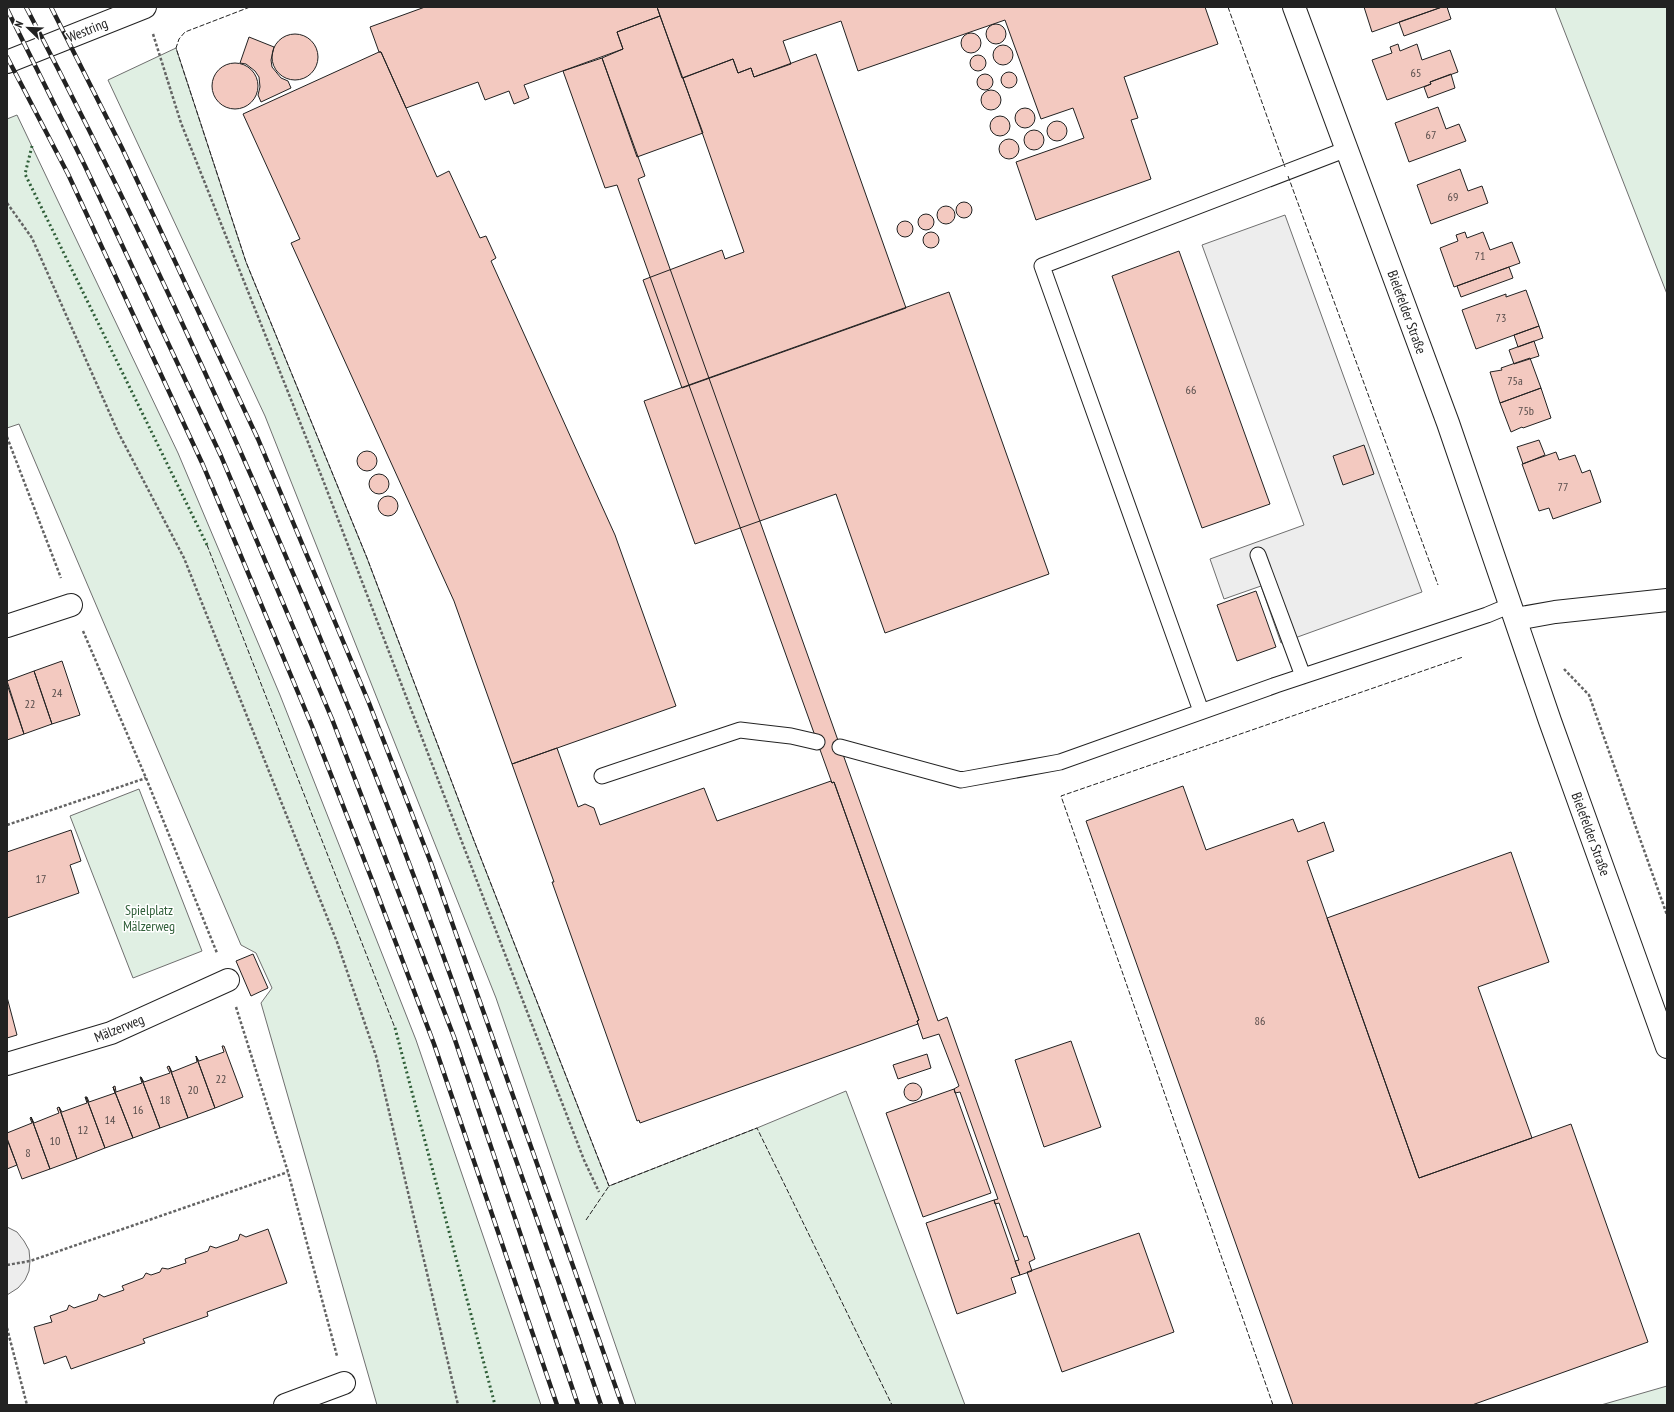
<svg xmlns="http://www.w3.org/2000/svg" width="1674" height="1412" font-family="'PT Sans Narrow',sans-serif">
<rect width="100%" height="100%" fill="#fff"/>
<path fill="#e0efe3" stroke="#6f6f6f" d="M1555,7h112v287z
M176,48l70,214 121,296 106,280 136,348 148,-58 89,-37 119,314h-329l-140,-407 -231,-582 -157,-336z
M17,115l161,338 102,242 136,345 125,365h-164l-116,-402 11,-15 -16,-35 -15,-8 -222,-521 -12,4v-309z
M139,789l63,162 -69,27 -63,-162z
M1667,1386v19h-66z"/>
<path fill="#ededed" stroke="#6f6f6f" d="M1285,215l137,377 -141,51 -20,-57 -37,13 -14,-40 94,-34 -102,-280z
M7,1227l10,5 7,9 5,9 1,11 -1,10 -4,9 -7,8 -11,7z"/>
<path fill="#f3c9c0" stroke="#222" d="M425,7h232l3,9 -43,16 6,17 -99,36 5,13 -15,6 -5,-13 -24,9 -7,-18 -72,26 -25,-56h-2l-9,-25z
M657,7h548l13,37 -94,33 14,41 -7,2 20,59 -115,41 -20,-58 68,-24 -11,-30 -32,11 -36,-99 -147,51 -17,-50 -58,20 8,23 -37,13 -3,-9 -13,5 -5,-14 -51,19z
M1364,7h78l-70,25z
M1442,7h5l4,12 -47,17 -5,-14z
M660,16l43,117 -66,24 -35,-99 21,-9 -6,-17z
M986 34a10 10 0 1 1 20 0a10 10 0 1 1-20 0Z
M961 43a10 10 0 1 1 20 0a10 10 0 1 1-20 0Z
M272 57a23 23 0 1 1 46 0a23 23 0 1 1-46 0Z
M249,37l25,10 -3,13 1,7 9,11 7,3 3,7 -30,14 -3,-7 2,-8 -1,-10 -4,-6 -9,-7 -6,-1z
M1398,44l2,7 17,-7 5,16 28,-10 8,22 -28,10 1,2 -44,16 -15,-40 20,-7 -2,-6z
M993 55a10 10 0 1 1 20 0a10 10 0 1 1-20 0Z
M379,52h2l56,125 12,-6 31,67 6,-2 10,22 -5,3 124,274 61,171 -164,58 -58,-163 -163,-358 9,-4 -57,-125z
M816,54l90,254 -224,80 -39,-108 79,-30 3,9 19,-7 -61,-174 50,-19 5,14 13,-5 3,9z
M970 63a8 8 0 1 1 16 0a8 8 0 1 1-16 0Z
M602,58l43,118 -7,3 300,842 9,-4 77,220 3,-1 8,23 -6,3 3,9 -12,4 -5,-14 4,-1 -20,-57 -4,1 -1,-4 4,-1 -38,-107 -5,1 -1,-4 5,-3 -20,-52 -16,5 -6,-18 2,-1 -85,-238 -2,1 -215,-598 -12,3 -42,-117z
M212 86a23 23 0 1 1 46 0a23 23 0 1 1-46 0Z
M1001 80a8 8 0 1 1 16 0a8 8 0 1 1-16 0Z
M1451,74l4,14 -27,10 -4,-11 7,-3 -1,-2z
M977 82a8 8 0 1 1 16 0a8 8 0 1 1-16 0Z
M981 100a10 10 0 1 1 20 0a10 10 0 1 1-20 0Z
M1438,107l8,22 13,-5 7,17 -57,21 -14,-39z
M1015 118a10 10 0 1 1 20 0a10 10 0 1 1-20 0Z
M990 126a10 10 0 1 1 20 0a10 10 0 1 1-20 0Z
M1047 131a10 10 0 1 1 20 0a10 10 0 1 1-20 0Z
M1024 140a10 10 0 1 1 20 0a10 10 0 1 1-20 0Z
M999 149a10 10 0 1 1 20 0a10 10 0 1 1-20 0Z
M1460,169l8,22 14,-5 6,17 -57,21 -14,-39z
M956 210a8 8 0 1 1 16 0a8 8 0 1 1-16 0Z
M937 215a9 9 0 1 1 18 0a9 9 0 1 1-18 0Z
M918 222a8 8 0 1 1 16 0a8 8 0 1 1-16 0Z
M897 229a8 8 0 1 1 16 0a8 8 0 1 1-16 0Z
M1465,232l2,6 16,-6 7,18 22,-8 8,21 -66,24 -14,-39 18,-7 -2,-6z
M923 240a8 8 0 1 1 16 0a8 8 0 1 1-16 0Z
M1179,251l91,253 -68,24 -90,-252z
M1509,267l4,11 -52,19 -4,-11z
M1526,290l13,36 -63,23 -14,-39 44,-16v3z
M949,292l100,282 -164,59 -49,-139 -141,50 -51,-143z
M1539,326l4,12 -25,9 -4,-12z
M1534,341l5,15 -25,8 -5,-14z
M1530,358l11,30 -41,15 -10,-31 12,-2 -1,-2z
M1541,388l10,30 -28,10 -1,-1 -11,5 -11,-29z
M1539,440l6,15 -22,9 -6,-17z
M1364,445l10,29 -31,11 -10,-29z
M357 461a10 10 0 1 1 20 0a10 10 0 1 1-20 0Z
M1556,452l3,8 16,-5 7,18 8,-3 11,32 -48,17 -4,-11 -10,3 -17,-47z
M369 484a10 10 0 1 1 20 0a10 10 0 1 1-20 0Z
M378 506a10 10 0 1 1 20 0a10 10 0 1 1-20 0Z
M1256,591l20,56 -39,14 -20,-56z
M62,661l18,54 -28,9 -18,-53z
M34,671l18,53 -28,10 -17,-53z
M7,684l17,50 -17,6z
M557,748l21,59 7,-3 9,4 6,17 104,-37 13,33 114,-40 1,2 2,-1 85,238 -2,1 1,3 -278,99 -1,-3 -2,1 -85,-239h2l-42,-118z
M1183,786l23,64 87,-31 5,13 26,-10 10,29 -27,10 112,317 152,-54 77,218 -176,63h-179l-207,-584z
M71,830l10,31 -11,4 9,28 -72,25v-66z
M1511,852l38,110 -71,25 54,151 -113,40 -92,-260z
M253,954l15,34 -17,8 -15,-35z
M7,997l10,38 -10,3z
M1071,1041l30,86 -57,20 -29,-87z
M222,1046h2l19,51 -28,11 -19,-52 3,5 25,-9z
M927,1054l4,14 -33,11 -5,-14z
M196,1056l19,52 -27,10 -19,-52 3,6 25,-10z
M169,1066l19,52 -28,10 -19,-51 3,5 26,-9 -3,-6z
M140,1077h1l19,51 -27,10 -20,-51 2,-1 1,6 26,-9z
M904 1092a9 9 0 1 1 18 0a9 9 0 1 1-18 0Z
M113,1087l20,51 -28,10 -19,-51h1l2,5 26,-9z
M954,1089l37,104 -68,24 -37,-104z
M85,1097h1l19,51 -28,11 -18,-52 3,5 25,-9z
M59,1107l18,52 -27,10 -19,-52 3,6 25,-10 -2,-5z
M31,1117l19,52 -28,10 -15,-41v-5l25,-10 -2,-5z
M7,1142h1l9,23 -10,4z
M994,1200l26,75 -9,3 5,15 -59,21 -31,-91z
M268,1229l19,54 -80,29 1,4 -65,23 2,4 -74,26 -5,-13 -22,8 -10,-37 18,-5 -2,-6 17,-6 2,-5 5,3 23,-8 2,-6 5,3 20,-7 -2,-4 21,-8 3,-5 5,2 9,-3 2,-4 6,1 18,-6 -1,-4 23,-8 2,-5 6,2 22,-8 2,-6 6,3z
M1139,1233l35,99 -112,40 -35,-100z"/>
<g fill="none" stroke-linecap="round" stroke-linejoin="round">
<g stroke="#222" stroke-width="17">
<path id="lane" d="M1258,555l45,121
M1201,711l-159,-445 305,-117
M840,747l121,33 99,-18 216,-77 211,-70 24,-10
M602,776l138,-46 51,6 26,6"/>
</g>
<g stroke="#222" stroke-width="24">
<path id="street" d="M1516,619l39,-7 112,-12
M7,626l64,-21
M7,1064l104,-31 117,-53
M285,1405l59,-22"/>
</g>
<g stroke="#222" stroke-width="24">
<path id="secondary" d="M1294,7l154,416 102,298 117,326
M7,62l138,-55"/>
</g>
<path stroke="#646464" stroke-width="2.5" stroke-dasharray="3 2" stroke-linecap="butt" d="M153,34l28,89 142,357 261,680 15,32
M7,203l25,35 86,194 66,126 153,384 39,114 82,349
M7,437l54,141
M83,631l63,147 71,175
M1564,669l25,26 78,220
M7,825l139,-47
M236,1007l52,165 49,184
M7,1265l23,-4 258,-89
M7,1328l20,77"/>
<use href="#lane" stroke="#fff" stroke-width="15"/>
<use href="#street" stroke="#fff" stroke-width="22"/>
<use href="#secondary" stroke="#fff" stroke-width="22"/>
<g stroke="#222" stroke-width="4.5">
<path id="rail" d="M26,7c120,229 228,465 324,704 58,144 110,290 161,435 31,87 61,173 90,259
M51,7l71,141 136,291 111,264 62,160 191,542
M7,9l78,157 136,290 111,263 122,318 124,368
M7,57l61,117 135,291 109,261 62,159 60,159 123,361"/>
</g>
<use href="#rail" stroke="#fff" stroke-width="3" stroke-dasharray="9" stroke-linecap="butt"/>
<path stroke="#2f5e38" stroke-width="3" stroke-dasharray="2 3" stroke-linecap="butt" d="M32,146l-7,28 182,371
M395,1028l100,377"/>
<path stroke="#222" stroke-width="1" stroke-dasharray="5 2" stroke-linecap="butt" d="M250,7l-65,25 -6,7 -3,9 70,214 121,296 106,280 136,348 148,-58 135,277
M1228,7l57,160
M1288,176l150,409
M207,545l188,483
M586,1220l23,-34
M1273,1405l-212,-609 402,-139"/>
</g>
<g text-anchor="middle" stroke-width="3" stroke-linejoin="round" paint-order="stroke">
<g font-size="12" fill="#564c4a">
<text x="1416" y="77">65</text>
<text x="1431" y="139">67</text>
<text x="1453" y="201">69</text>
<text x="1480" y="260">71</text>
<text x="1501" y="322">73</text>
<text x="1515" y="385">75a</text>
<text x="1191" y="394">66</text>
<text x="1526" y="415">75b</text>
<text x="1563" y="491">77</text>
<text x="57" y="697">24</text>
<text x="30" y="708">22</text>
<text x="41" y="883">17</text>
<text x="1260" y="1025">86</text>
<text x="221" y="1083">22</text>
<text x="193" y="1094">20</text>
<text x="165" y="1104">18</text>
<text x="138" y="1114">16</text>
<text x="110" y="1124">14</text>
<text x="83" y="1134">12</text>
<text x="55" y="1145">10</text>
<text x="28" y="1157">8</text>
</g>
<g font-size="14" fill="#222" stroke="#fff">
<text transform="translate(87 30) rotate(-22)" y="5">Westring</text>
<text transform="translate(1407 312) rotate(70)" y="5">Bielefelder Straße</text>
<text transform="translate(1591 834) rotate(70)" y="5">Bielefelder Straße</text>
<text transform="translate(119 1028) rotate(-22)" y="5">Mälzerweg</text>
</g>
<g font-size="14" fill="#2f5e38" stroke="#fff">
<text x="149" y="915">Spielplatz<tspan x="149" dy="16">Mälzerweg</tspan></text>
</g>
</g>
<rect width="1674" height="1412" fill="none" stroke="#222222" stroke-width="16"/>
<g transform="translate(28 28) rotate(293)" stroke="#ffffff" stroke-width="3" paint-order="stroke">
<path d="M0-3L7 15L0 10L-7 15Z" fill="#222222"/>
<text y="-6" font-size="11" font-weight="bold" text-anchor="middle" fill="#222222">N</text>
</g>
</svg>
